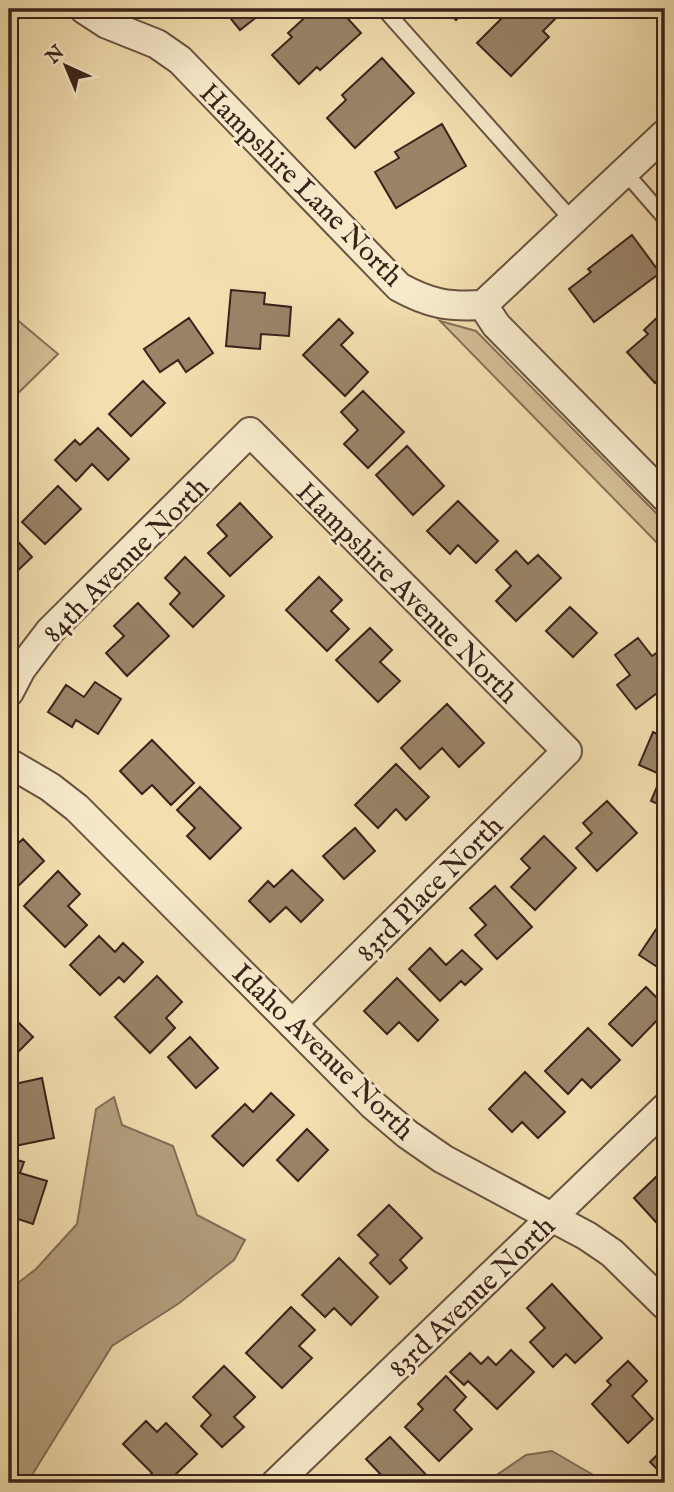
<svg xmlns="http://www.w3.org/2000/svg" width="674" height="1492" font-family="'IM FELL English',serif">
<rect width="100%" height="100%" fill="#f2deaf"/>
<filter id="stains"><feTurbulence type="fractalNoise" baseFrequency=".00286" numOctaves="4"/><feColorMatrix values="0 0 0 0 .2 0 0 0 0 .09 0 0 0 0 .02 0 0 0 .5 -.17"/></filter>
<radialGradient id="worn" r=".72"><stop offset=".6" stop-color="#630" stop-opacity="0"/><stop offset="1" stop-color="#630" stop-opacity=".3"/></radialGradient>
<path fill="#d3be96" stroke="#867058" stroke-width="2" d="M9,313l49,41 -49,48z
M440,321l36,10 189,191v29z"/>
<path fill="#b39e7d" stroke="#826d56" stroke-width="2" d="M114,1097l8,28 51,21 24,69 48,25 -11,20 -56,44 -66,42 -85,137h-18v-193l27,-21 41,-45 19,-115z
M552,1451l55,32h-122l41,-28z"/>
<path fill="#998468" stroke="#39231b" stroke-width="2" d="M223,9h44l-27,21z
M314,9h25l22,24 -41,37 -3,-3 -18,17 -27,-29 20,-18 -4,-4z
M444,9h23l-11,11z
M511,9h46l4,4 -18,18 6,6 -38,39 -34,-33z
M382,58l32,35 -59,55 -28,-30 19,-18 -4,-5z
M442,124l24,42 -70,42 -21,-36 24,-14 -4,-6z
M632,235l28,38 -66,49 -25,-33 22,-17 -3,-3z
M231,290l34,3 -1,11 27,3 -2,29 -28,-2 -1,15 -34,-3z
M665,310v64l-10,9 -28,-31 21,-18 -4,-4z
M189,318l24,35 -27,19 -8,-12 -18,12 -16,-23z
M339,319l14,14 -12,12 27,27 -23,24 -42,-41z
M143,381l22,22 -34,33 -22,-22z
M363,391l41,41 -36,36 -24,-24 14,-14 -17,-18z
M98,428l31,31 -21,21 -16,-16 -16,17 -21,-21 20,-20 5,5z
M407,446l37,40 -31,29 -37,-40z
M58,486l23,23 -36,35 -23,-22z
M458,501l40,40 -22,22 -18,-18 -8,9 -23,-23z
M240,503l32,34 -42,39 -22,-23 19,-17 -10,-11z
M11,534l21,23 -23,22v-43z
M516,551l12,13 10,-9 23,23 -45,43 -20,-20 15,-15 -15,-16z
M185,557l39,39 -31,31 -23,-23 10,-11 -15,-15z
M319,577l23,23 -11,11 18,18 -22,22 -41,-41z
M138,603l31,33 -42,40 -21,-23 18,-17 -10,-10z
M570,607l27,26 -24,24 -27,-26z
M370,628l22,22 -12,12 20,19 -22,21 -42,-42z
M638,638l14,18 9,-6 4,6v31l-29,22 -19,-24 13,-10 -15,-20z
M95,682l26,17 -23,35 -22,-14 -4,7 -24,-15 18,-27 18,12z
M447,704l37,39 -25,24 -17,-19 -22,21 -19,-21z
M653,732l12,6v69l-14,-6 11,-26 -23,-10z
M152,740l42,43 -23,22 -19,-20 -10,9 -22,-23z
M396,764l33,33 -23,23 -10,-11 -18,19 -23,-23z
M200,787l41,41 -31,31 -23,-23 8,-8 -18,-18z
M607,801l30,32 -40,38 -21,-23 16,-15 -9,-10z
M355,828l20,23 -31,28 -21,-23z
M544,836l32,32 -41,42 -24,-23 19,-19 -9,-9z
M23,839l21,22 -31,30 -4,-5v-42l4,4z
M292,870l31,30 -22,22 -15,-15 -16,15 -21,-21 19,-20 6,6z
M58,871l22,23 -12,12 19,19 -22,22 -41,-41z
M495,886l37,41 -35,32 -22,-24 11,-10 -16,-17z
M665,916v56l-26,-17z
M99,936l16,16 8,-9 20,19 -19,20 -5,-5 -19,18 -30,-30z
M430,948l16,17 16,-15 20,19 -17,16 -4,-4 -21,20 -31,-32z
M157,976l25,26 -16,16 9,10 -25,25 -35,-36z
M397,978l41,42 -20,21 -19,-19 -12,12 -23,-23z
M646,987l19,19v6l-33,34 -23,-22z
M18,1022l15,15 -24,24v-29z
M588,1028l32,32 -29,28 -9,-9 -14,15 -23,-23z
M190,1037l28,31 -22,20 -28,-31z
M525,1072l40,40 -27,26 -16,-16 -10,10 -23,-23z
M42,1078l12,60 -44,9 -1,-41 4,-1 -3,-20z
M271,1093l23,22 -51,51 -31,-30 33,-32 8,8z
M307,1129l21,21 -30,31 -21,-21z
M9,1158l15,4 -4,11 27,8 -14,43 -24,-8z
M657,1176l8,8 -1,47 -30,-33z
M389,1205l33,33 -22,22 7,8 -17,16 -20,-21 8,-8 -20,-20z
M339,1258l39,39 -27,28 -17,-17 -9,9 -23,-22z
M552,1284l50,54 -27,25 -9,-9 -13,13 -23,-25 15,-14 -18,-20z
M291,1307l24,23 -16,16 13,12 -30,30 -36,-35z
M511,1350l23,22 -37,37 -29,-28 -4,4 -14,-13 20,-19 11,11 7,-7 8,8z
M628,1361l19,20 -15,15 21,23 -25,24 -36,-39 19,-19 -4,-4z
M224,1366l31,31 -21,20 10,10 -22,20 -21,-21 10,-11 -18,-18z
M446,1376l20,21 -12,13 18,19 -33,32 -34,-34 18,-18 -5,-5z
M146,1421l11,11 9,-9 31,31 -22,21 8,8h-41l10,-10 -29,-29z
M390,1437l44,46h-54l5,-4 -19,-20z
M665,1447v30l-15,-15z"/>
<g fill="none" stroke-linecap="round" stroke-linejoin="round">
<g stroke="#675240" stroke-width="18">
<path id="service" d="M384,9l188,211
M624,171l41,47"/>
</g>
<g stroke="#675240" stroke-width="32">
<path id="minor" d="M84,9l23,15 50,20 23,16 219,227c31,17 49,20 84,18l13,20 169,172
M483,305l182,-171
M9,692l12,-23 29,-38 200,-199 317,319 -275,273
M9,763l41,24 27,21 296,297 34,29 36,25 144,77 25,17 53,52
M276,1483l389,-375"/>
</g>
<use href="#service" stroke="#f7eacb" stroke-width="14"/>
<use href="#minor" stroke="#f7eacb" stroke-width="28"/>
</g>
<g text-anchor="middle" stroke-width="6" stroke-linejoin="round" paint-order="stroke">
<g font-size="28" fill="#39231b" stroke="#f7eacb">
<text transform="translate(302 184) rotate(45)" y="10">Hampshire Lane North</text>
<text transform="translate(125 559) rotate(-45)" y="10">84th Avenue North</text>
<text transform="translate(408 592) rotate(45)" y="10">Hampshire Avenue North</text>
<text transform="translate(429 888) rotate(-45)" y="10">83rd Place North</text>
<text transform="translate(324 1051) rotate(44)" y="10">Idaho Avenue North</text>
<text transform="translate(471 1296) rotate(-44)" y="10">83rd Avenue North</text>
</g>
</g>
<rect width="674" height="1492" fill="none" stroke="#f2deaf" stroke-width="35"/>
<rect x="10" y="10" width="653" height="1471" fill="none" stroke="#39231b" stroke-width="3.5"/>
<rect x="18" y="18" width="639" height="1457" fill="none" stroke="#39231b" stroke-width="2"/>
<g transform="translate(66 66) rotate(316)" stroke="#f7eacb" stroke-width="5" paint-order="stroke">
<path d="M0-5L12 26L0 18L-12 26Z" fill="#39231b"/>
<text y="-10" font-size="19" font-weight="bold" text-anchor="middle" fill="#39231b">N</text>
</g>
<rect width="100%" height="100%" filter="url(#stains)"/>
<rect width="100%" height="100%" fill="url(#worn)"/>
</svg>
